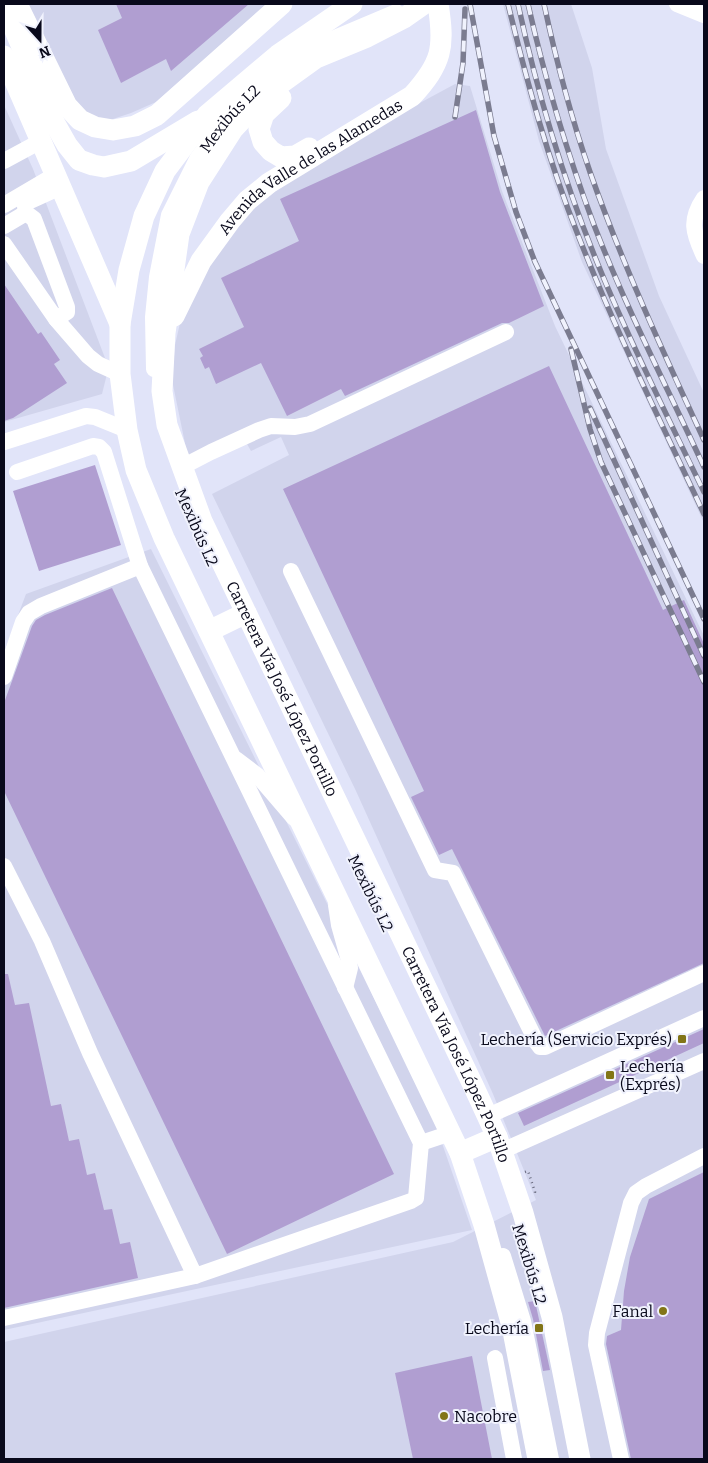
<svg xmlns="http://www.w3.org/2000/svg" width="708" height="1463" font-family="Bitter,serif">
<rect width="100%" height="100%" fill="#e1e4f9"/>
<path fill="#d1d4ec" d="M28,4h238l-110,98 -25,11 -21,7 -20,-3 -21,-20z
M503,4h68l21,64 14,81 53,147 45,97v130l-122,-261 -43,-121z
M455,84l15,2 32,105 53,135 149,310v823h-700v-117l449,-100 83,-42 -43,-106 -137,-303 -144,-297 77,-39 -8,-18 -30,14 -4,-7 -59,14 -16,-78 3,-35 11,-48 65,-93 65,-45z
M4,105l29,64 72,189 5,4 -8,32 -98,28z
M151,549l282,568 39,113 -468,100v-678l22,-58z"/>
<path fill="#b09ed1" d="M116,4h133l-78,67 -5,-12 -45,24 -23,-53 24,-12z
M476,110l24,82 44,114 -35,17h-7l-157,73 -4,-7 -54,27 -26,-53 -45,21 -7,-17 -4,2 -5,-11 3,-2 -4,-7 45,-22 -23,-49 78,-37 -19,-42z
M4,284l34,50 3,-2 19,28 -6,4 13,19 -54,35 -9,3z
M549,366l114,244 21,-10 20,44v319l-159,73 -93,-187 -13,6 -28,-58 13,-6 -141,-302z
M95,465l26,80 -82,26 -26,-80z
M112,588l282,586 -167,80 -223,-463v-88l28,-77 4,-6 9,-5z
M4,974h4l7,31 14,-2 22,103 10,-2 8,37 10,-2 8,36 8,-2 9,37 8,-1 8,35 10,-2 8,36 -134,30z
M704,1029v14l-180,83 -6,-13z
M704,1172v287h-73l-25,-115 1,-8 14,-6 3,-39 6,-34 19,-58z
M535,1301l15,69 -7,1 -10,-52 -5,-17z
M472,1356l20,103h-79l-18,-86z"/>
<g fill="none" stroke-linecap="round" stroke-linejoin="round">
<path stroke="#6b6c80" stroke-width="2.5" stroke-dasharray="1 4" stroke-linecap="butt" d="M525,1172l3,-1 7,21 -1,4"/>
<g stroke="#fff" stroke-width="16">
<path d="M677,4l27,11"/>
<path d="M4,161l37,-20"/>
<path d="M704,198c-15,22 -11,35 0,58"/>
<path d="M4,205l51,-30"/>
<path d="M4,226l22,-13"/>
<path d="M4,244l52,75 32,37 10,8 22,10"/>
<path d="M56,319l11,-7v-5l-33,-88 -8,-6 -1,-7 3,-4 33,-15"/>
<path id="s1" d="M154,369l-1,-52 4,-40 12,-62 28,-56 28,-39 32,-33 56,-40 83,-35"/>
<path d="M4,442l82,-26 9,1 32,13"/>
<path d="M182,467l29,-15 48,-22 12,-4 24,1 15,-3 196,-92"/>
<path d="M291,571l144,299 18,3 84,170 3,4h5l159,-74"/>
<path d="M4,677l19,-55 6,-9 12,-7 99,-40"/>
<path d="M236,759l21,16 37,43"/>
<path d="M4,866l38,75 48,112 105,223 216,-75 5,-3 5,-55 -281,-577 -36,-114 -5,-5 -6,-1 -76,26"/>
<path d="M336,905l3,20 9,32 2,11 -5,20"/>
<path d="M488,1116l216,-98"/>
<path d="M421,1143l30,-10"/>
<path d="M502,1151l202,-90"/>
<path d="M503,1256l20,65 28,138"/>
<path d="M4,1318l191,-42"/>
<path d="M495,1358l19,101"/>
<path d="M621,1459l-25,-114 1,-12 34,-130 5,-10 10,-7 58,-30"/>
</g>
<g stroke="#fff" stroke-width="21">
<path d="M17,4l50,102 13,14 15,7 18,3 22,-4 22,-11 125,-111"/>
<path d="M352,4l-74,51 -71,60 -42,56 -21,45 -15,54 -9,54v50l7,56 9,40 28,68 296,615 24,72 28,101 26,133"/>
<path id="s2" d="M424,4l-20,14 -37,19 -51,21 -50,36 -33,35 -34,53 -20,52 -14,99 -3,58 5,34 35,96 271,564 24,52 26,76 29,104 28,142"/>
<path d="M4,5l50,117 13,23 12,15 14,5 11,2 27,-6 67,-40"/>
<path d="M4,56l116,268"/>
<path d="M281,98l-17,16 -5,15 4,13 8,9 10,6 14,-1 14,-8"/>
<path id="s3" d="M174,316l27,-55 29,-40 17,-20 22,-18 143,-87c30,-33 33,-48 26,-92"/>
<path d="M209,631l37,-18"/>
<path d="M460,1153l37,-16"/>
</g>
<g stroke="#7b7c90" stroke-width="5.5">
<path id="rail" d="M470,4l24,132 22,76 19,50 169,357
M508,4c19,78 40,156 70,231 37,95 83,187 126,279
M518,4c21,97 50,191 89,282 30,70 64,138 97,206
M528,4c17,75 39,149 66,221 32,83 73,162 110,242
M544,4c12,56 27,113 46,168 32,91 73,180 114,268
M455,117l8,-54 2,-54
M571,349l19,80 11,33 103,220
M590,408l114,248"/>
</g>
<use href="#rail" stroke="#f0f2fd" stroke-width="4" stroke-dasharray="11" stroke-linecap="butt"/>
</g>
<g fill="#827517" stroke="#f0f2fd" stroke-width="2">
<rect x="677" y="1034" width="10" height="10" rx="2.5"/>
<rect x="605" y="1070" width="10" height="10" rx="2.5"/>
<circle cx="663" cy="1311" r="5"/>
<rect x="534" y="1323" width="10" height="10" rx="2.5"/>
<circle cx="444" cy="1416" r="5"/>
</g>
<g text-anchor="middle" stroke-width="4" stroke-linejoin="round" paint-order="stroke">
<g font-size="16" fill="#09091b" stroke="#f0f2fd">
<text dy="6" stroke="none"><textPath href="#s1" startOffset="270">Mexibús L2</textPath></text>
<text dy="6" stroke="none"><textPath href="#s3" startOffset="208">Avenida Valle de las Alamedas</textPath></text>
<text transform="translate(197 527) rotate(66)" y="6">Mexibús L2</text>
<text dy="6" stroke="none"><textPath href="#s2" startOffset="830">Carretera Vía José López Portillo</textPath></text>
<text transform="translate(371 893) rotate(64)" y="6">Mexibús L2</text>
<text dy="6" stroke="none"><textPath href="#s2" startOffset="1235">Carretera Vía José López Portillo</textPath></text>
<text transform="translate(530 1264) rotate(73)" y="6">Mexibús L2</text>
</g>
<g font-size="16" fill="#09091b" stroke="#f0f2fd" text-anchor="end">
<text x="672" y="1045">Lechería (Servicio Exprés)</text>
<text x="620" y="1072" text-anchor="start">Lechería<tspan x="620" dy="18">(Exprés)</tspan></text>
<text x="653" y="1317">Fanal</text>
<text x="529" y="1334">Lechería</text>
<text x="454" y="1422" text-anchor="start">Nacobre</text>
</g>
</g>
<rect width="708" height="1463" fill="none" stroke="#09091b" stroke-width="10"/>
<g transform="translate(40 40) rotate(159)" stroke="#f0f2fd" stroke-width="4" paint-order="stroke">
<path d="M0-4L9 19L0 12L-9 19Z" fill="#09091b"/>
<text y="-8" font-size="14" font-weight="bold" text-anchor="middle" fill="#09091b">N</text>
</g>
</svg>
